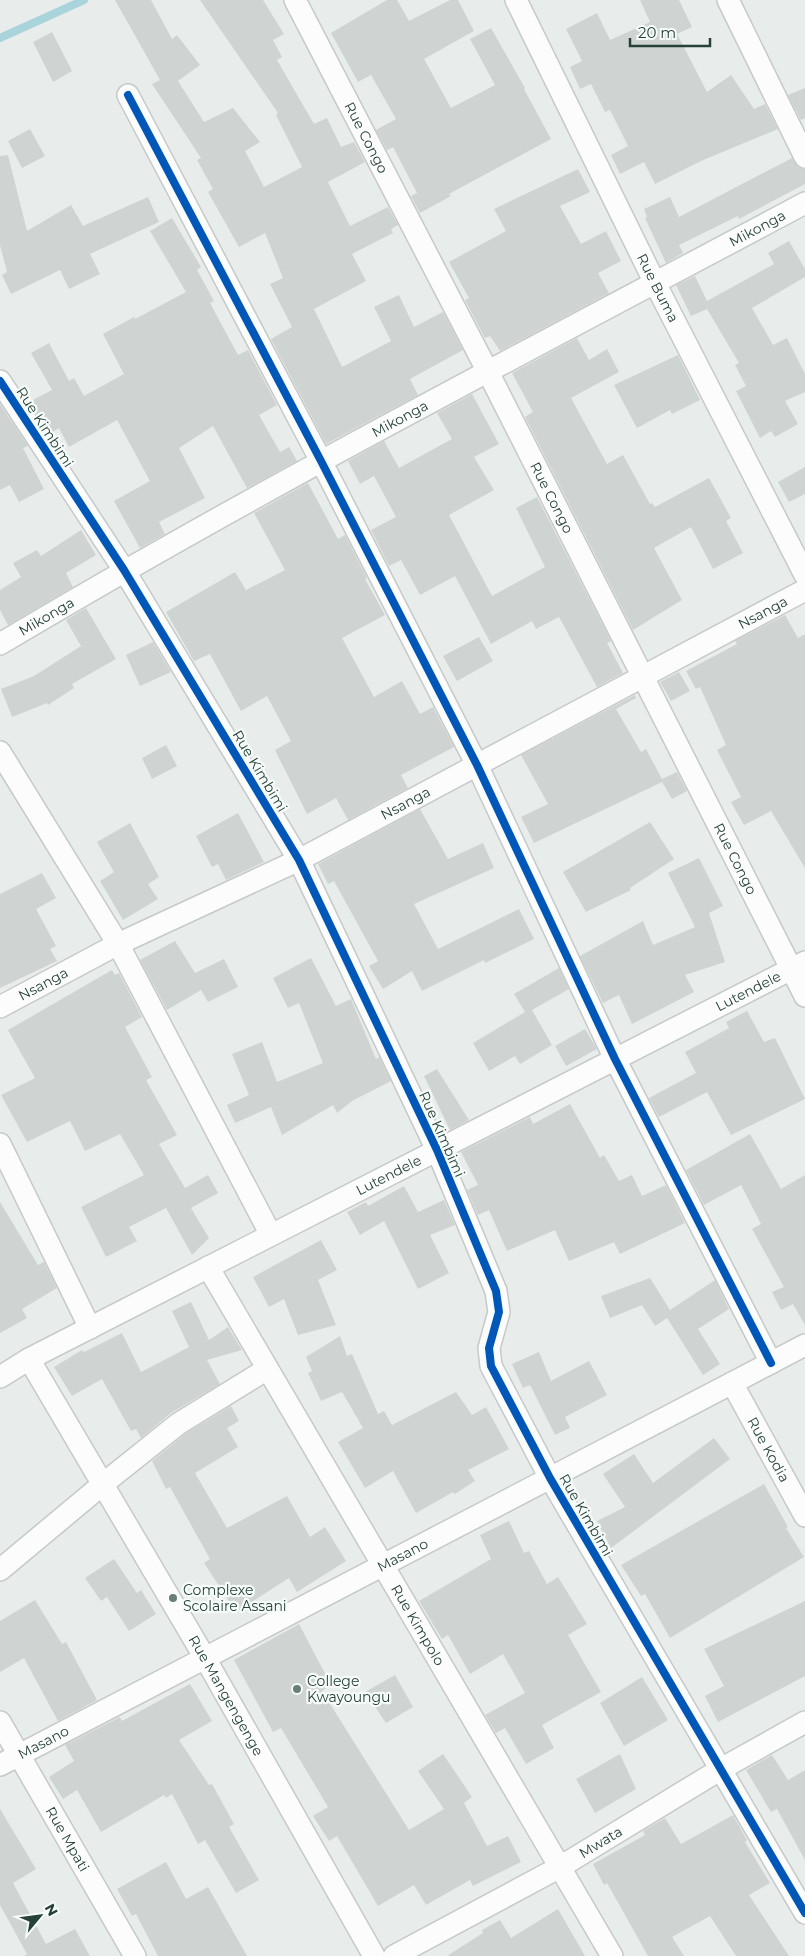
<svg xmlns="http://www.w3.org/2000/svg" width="805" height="1956" font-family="Montserrat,sans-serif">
<rect width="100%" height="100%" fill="#e8edeb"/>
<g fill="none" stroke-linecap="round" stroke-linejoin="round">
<path stroke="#a9d4db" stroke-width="8" d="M0,38l84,-38"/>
</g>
<path fill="#cfd4d2" d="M115,0h36l21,39 5,-4 23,30 -22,16 26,41 29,-14 27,34 -15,9 19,36 38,-20 -26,-52 2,-2 -78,-113h63l21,34 -11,6 9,17 -5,3 37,64 13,-6 14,29 13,-5 11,20 -37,20 22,44 38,-19 10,18 -7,4 2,4 -41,21 14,27 -52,28 28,58 49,-26 -17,-34 25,-12 15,32 29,-15 20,38 -53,29 8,16 -92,49 -55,-105 21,-12 -22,-43 13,-6 -18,-45 -26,14 -31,-55 5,-3 -16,-29 4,-2 -49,-74 8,-4z
M387,0h10l12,21 41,-21h8l16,31 -50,28 27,49 44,-23 -25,-46 21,-11 34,60 -1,1 27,50 -102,55 2,2 -31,17 -9,-17 6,-3 -24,-46 -6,3 -11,-20 20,-11 -25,-44 -13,7 -27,-49z
M640,0h39l13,27 -15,7 30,58 24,-17 23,34 11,-5 13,25 -77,32 -46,23 -11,-22 -24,12 -9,-19 17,-9 -18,-36 -5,2 -14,-28 -11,5 -10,-22 12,-6 -16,-32 31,-16 13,27 40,-18z
M52,32l20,39 -19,11 -20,-40z
M805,88v30l-4,2 -13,-25z
M30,129l15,27 -23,12 -14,-27z
M8,155l19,76 44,-26 12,21 65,-29 11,25 -69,32 10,20 -31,15 -9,-19 -49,24 -9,-19 5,-3 -7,-27v-89z
M792,158l6,9 7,2v15l-66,35 -1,-3 -59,29 4,8 -17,10 -21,-45 2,-1 -3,-8 26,-12 9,20z
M578,169l12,23 -30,14 21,38 25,-13 15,30 -23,12 11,20 -109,58 -10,-15 -5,2 -20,-38 4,-2 -20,-36 57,-31 -12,-22z
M172,218l29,49 -4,3 17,31 -4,2 28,52 10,-5 29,55 -18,10 21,37 9,-5 8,14 -50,27 -34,-62 -34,22 26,50 -46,24 6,12 -25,14 -26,-47 36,-20 -33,-61 -48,27 -10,-19 -10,6 -20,-32 23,-12 -21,-37 18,-10 20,38 5,-3 10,18 40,-22 -21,-40 31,-17 1,2 51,-27 -36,-61z
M789,241l16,28v8l-53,31 21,37 14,-7 18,36v18l-20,9 13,23 -23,13 -4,-6 -11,7 -24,-47 10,-5 -11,-21 4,-2 -32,-54 -16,7 -15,-31 19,-9 12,25 67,-37 -6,-11z
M577,338l12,22 18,-11 12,23 -48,26 36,66 16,-9 27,49 2,-1 3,4 54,-29 22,40 -5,3 17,32 -30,16 -22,-42 -37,21 28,52 -49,30 -108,-213 8,-5 -21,-39z
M678,355l22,45 -28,14 -2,-4 -33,18 -23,-43z
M472,394l27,50 -25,13 20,33 -45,25 43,81 53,-29 -29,-59 21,-11 74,144 -4,2 16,30 -26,14 -38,-70 -23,12 -4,-8 -41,23 -36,-68 -35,19 -19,-35 -12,6 -18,-36 25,-13 -22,-41 -14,8 -12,-23 36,-20 15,27 53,-29 -15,-26z
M0,404l28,42 -5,2 21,41 -25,13 -9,-17 -10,5z
M805,467v27l-16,8 -11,-20z
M308,483l30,56 7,-4 22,43 -2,1 20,36 -43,23 32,59 28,-16 18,33 13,-7 21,40 -53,28 7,13 -60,32 -12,-22 -29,16 -32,-64 16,-9 -24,-45 -26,15 -31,-57 -16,7 -28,-49 69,-40 11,18 39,-20 -31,-57z
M81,530l15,25 -30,18 7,14 -65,38 -8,-15v-20l21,-13 -8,-14 24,-13 4,6z
M86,608l30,51 -44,25 2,4 -26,17 -1,-2 -35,14 -11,-28 33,-13 47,-30 -15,-26z
M785,615l13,23 7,-4v234l-34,-57 -27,14 -13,-23 10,-5 -24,-47 9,-5 -26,-58 -4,2 -10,-18 51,-27 -2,-3z
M479,637l14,24 -36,20 -14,-25z
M153,642l18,30 -31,14 -14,-31z
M679,672l11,19 -19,10 -11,-19z
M635,695l1,3 -20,11 25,43 5,-3 16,30 15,-7 10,19 -15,8 -10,-17 -128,61 -13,-26 27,-13 -27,-49z
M166,745l11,21 -25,13 -10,-21z
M420,809l28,50 35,-16 11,25 -80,36 24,45 81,-40 15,30 -49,24 -1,-3 -62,31 -10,-20 -29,18 -14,-23 9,-5 -44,-80 -6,3 -10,-20z
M238,813l26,49 -38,18 -8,-16 -6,3 -16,-31z
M650,822l24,37 -44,29 1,2 -45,22 -23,-40z
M130,823l29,54 -11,7 10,15 -35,21 -23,-39 14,-9 -17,-30z
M699,858l24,48 -14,7 16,49 -40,13 9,17 -62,32 -13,-29 -16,8 -23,-47 63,-35 10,24 42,-18 -27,-54z
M42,873l14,25 -20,11 20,37 -6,3 7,12 -57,27v-94z
M175,941l20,32 29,-14 14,28 -30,15 -7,-12 -34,20 -27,-50z
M311,958l25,48 15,-7 25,60 3,-2 12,24 -39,20 -15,12 -4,-8 -51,30 -11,-28 -36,16 -8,-18 22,-10 -17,-41 30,-12 15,40 46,-19 -24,-60 -11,5 -15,-30z
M559,968l10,21 -37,21 20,35 -32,19 -5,-8 -26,15 -16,-28 52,-31 -11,-18z
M112,970l3,5 4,-2 23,44 -17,10 27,50 -6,3 31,55 -18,9 26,44 23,-13 10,18 -27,15 18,30 -17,17 -26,-47 -37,19 8,14 -31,16 -25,-50 63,-32 -24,-41 -35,17 -15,-30 -43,21 -26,-47 34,-17 -27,-48z
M747,1011l17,31 11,-4 30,61 -74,36 -24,-43 -48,25 -10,-19 47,-25 -11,-21 44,-24 -3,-6z
M585,1029l12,20 -31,17 -11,-20z
M437,1069l32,51 -19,10 -26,-54z
M570,1104l30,54 4,-3 15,26 13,-6 10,21 24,-11 19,38 -65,31 -6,-12 -45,19 -14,-31 -48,21 -18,-41 -11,5 -11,-25 11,-5 -17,-33 69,-35 3,7z
M750,1134l31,55 24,-14v150l-12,-21 -12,6 -9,-18 12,-5 -32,-58 9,-5 -20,-39 -37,20 -18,-35z
M404,1186l14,26 26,-12 11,25 -25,10 19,38 -31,16 -34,-68 -24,14 -13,-23 19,-10 2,4z
M0,1202l38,63 6,-3 13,26 -35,21 5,9 -27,15z
M321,1240l16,30 -19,10 18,45 -38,10 -14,-36 -15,8 -16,-30z
M650,1278l20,32 45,-30 14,29 -31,20 22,35 -17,11 -36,-57 -12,8 -13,-21 -32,13 -9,-22z
M191,1302l18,38 19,-13 14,23 -35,10 13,24 -49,29 -30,25 -5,-9 -5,2 -29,-52 -30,17 -18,-29 28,-17 2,2 38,-19 19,39 48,-25 -17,-36z
M340,1336l7,20 5,-2 26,60 6,-3 8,14 64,-33 16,23 14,-8 23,42 -41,21 7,11 -20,13 -2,-2 -37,21 -23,-42 -28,17 -27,-46 25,-14 -21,-36 -21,9 -13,-28 4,-2 -6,-14z
M539,1352l12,29 38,-20 18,34 -42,22 5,11 -15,7 -25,-50 -7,3 -11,-24z
M231,1406l8,15 -12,7 11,19 -43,26 32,55 60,-32 23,41 15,-10 21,34 -49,31 -8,-14 -53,34 -32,-49 6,-4 -40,-72 -4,2 -14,-28 33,-27z
M714,1438l16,21 -119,89 -14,-27 28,-14 -22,-33 31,-20 19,29z
M764,1484l24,43 -2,1 18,29 -134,81 -25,-44 -4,2 -20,-31z
M509,1521l15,32 5,-2 18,33 11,-7 29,47 -19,11 33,57 -59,33 12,23 -28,16 -21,-36 -9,5 -11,-18 40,-22 -22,-39 -33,20 -22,-39 -6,4 -23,-38 72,-42 -11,-24z
M114,1559l23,34 4,-3 15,24 -27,17 -22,-34 -6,4 -16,-23z
M35,1600l27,44 4,-2 31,58 -39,21 -34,-63 -24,14v-51z
M805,1601v75l-87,46 -13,-26 19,-10 -20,-37z
M299,1624l32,61 -9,6 87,139 35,-21 -26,-38 25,-17 29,43 -8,6 23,43 21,-10 13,26 -48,24 -3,-6 -44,25 -12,-20 -36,21 -41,-70 -8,5 -16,-25 15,-9 -47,-79 -8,4 -39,-72z
M395,1675l18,32 -27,16 -21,-31z
M642,1677l26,43 -44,26 -24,-43z
M190,1684l22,37 -33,19 30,45 3,-1 22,40 -5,3 30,53 -23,13 -31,-53 -7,4 -26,-50 -6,4 -2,-3 -63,37 -24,-42 -14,9 -14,-22 25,-16 -9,-16 55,-28 2,4z
M620,1754l16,35 -41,24 -19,-34z
M772,1755l16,25 17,-10v90l-28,-51 -6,3 -25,-42z
M0,1809l36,60 -23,14 33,61 29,-15 15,27h-66l3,-2 -27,-49z
M733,1815l14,25 -2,2 25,41 -21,12 40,61h-53l-26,-40 -38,21 12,19h-36l-41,-73 -3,2 -11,-21 52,-29 -2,-4 22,-13 16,26z
M166,1862l20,37 22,-12 39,69h-89l-22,-42 -4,2 -15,-27z
M558,1909l27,47h-138l36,-23 -1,-3 18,-10 11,18z"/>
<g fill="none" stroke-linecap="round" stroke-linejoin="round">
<g stroke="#c5cac8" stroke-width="24">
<g id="street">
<path id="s1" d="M295,0l193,372 317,624"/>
<path id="s2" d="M516,0l139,283 150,292"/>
<path d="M728,0l77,157"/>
<path d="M128,95l193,366 156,304 138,294 156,304"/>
<path d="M0,381l124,189 175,290 138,290 59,141 3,21 -10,36 2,18 59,112 255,435"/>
<path id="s3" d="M0,644c263,-157 535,-297 805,-441"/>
<path d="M0,752l118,192 153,291"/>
<path id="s4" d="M0,1007l118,-63 181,-84 506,-270"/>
<path d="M0,1144l90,184"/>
<path id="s5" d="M208,1267l404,689"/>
<path id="s6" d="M29,1359l176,299 169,298"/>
<path id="s7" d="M0,1377l29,-18 776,-397"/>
<path id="s8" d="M732,1383l73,133"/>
<path d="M0,1570l103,-86 75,-60 89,-55"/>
<path id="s9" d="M0,1722l135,234"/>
<path id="s10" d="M0,1765l805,-420"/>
<path id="s11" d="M394,1956l166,-89 161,-98 84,-47"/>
</g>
</g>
<use href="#street" stroke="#fcfcfc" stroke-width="21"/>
<g stroke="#f7fbf9" stroke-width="11">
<path id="cycleway" d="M128,95l193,366 156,304 138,294 156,304
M0,381l124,189 175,290 138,290 59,141 3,21 -10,36 2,18 59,112 255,435"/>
</g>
<use href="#cycleway" stroke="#0057b8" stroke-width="8"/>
</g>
<g fill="#697e78" stroke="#f7fbf9" stroke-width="2">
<circle cx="173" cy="1598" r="5"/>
<circle cx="297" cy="1689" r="5"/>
</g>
<g text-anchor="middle" stroke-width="4.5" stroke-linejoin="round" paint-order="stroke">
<g font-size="14" fill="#24423a" stroke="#f7fbf9">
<text dy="5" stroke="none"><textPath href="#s1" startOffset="155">Rue Congo</textPath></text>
<text dy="5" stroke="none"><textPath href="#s3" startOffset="864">Mikonga</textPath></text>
<text dy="5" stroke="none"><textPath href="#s2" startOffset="321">Rue Buma</textPath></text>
<text dy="5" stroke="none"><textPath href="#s3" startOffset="459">Mikonga</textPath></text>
<text transform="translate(45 427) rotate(57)" y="5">Rue Kimbimi</text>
<text dy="5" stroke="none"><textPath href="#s1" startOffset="560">Rue Congo</textPath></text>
<text dy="5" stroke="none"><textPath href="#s4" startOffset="859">Nsanga</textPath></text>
<text dy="5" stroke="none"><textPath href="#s3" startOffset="54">Mikonga</textPath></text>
<text transform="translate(260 771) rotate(59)" y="5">Rue Kimbimi</text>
<text dy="5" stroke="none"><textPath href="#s4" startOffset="454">Nsanga</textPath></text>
<text dy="5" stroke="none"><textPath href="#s1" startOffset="965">Rue Congo</textPath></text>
<text dy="5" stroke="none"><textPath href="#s4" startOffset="49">Nsanga</textPath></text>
<text dy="5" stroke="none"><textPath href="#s7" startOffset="842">Lutendele</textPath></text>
<text transform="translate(442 1134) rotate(66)" y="5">Rue Kimbimi</text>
<text dy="5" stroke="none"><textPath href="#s7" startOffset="438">Lutendele</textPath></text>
<text dy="5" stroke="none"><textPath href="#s8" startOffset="76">Rue Kodia</textPath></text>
<text transform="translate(586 1515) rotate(60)" y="5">Rue Kimbimi</text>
<text dy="5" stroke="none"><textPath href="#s10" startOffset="454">Masano</textPath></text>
<text dy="5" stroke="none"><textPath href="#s5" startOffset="415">Rue Kimpolo</textPath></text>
<text dy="5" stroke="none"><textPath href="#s6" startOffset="390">Rue Mangengenge</textPath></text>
<text dy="5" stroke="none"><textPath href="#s10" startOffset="49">Masano</textPath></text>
<text dy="5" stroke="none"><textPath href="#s9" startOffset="135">Rue Mpati</textPath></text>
<text dy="5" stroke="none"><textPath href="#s11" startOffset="236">Mwata</textPath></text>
</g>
<g font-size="14" fill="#24423a" stroke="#f7fbf9" text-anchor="start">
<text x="183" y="1595">Complexe<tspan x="183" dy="16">Scolaire Assani</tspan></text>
<text x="307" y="1686">College<tspan x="307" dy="16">Kwayoungu</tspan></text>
</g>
</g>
<g transform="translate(40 1916) rotate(61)" stroke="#f7fbf9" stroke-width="4" paint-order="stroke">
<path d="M0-4L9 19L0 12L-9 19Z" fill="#24423a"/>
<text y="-8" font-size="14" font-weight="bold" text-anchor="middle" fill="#24423a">N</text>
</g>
<path d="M630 38v8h80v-8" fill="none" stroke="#24423a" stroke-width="2.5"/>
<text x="638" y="38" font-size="15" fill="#24423a" stroke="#f7fbf9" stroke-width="4" paint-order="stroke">20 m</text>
</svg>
